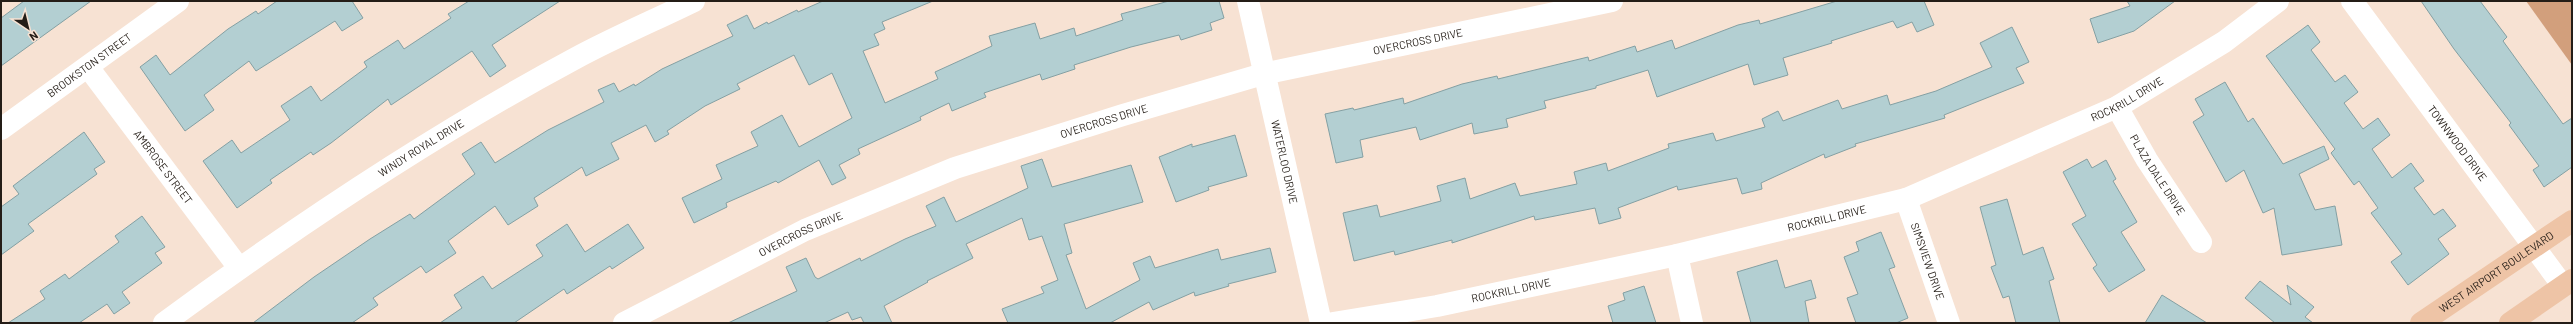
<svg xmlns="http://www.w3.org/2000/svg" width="2573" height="324" font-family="Barlow,sans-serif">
<rect width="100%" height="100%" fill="#f7e2d3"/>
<path fill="#d29f7c" d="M2526,1h46v64z"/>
<path fill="#b3cfd2" stroke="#84a0a3" d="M24,1h67l-90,65v-48z
M277,1h75l11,17 -21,13 -7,-10 -79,50 -7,-10 -45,34 10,15 -29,21 -45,-64 16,-12 14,20 58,-46 28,-18 2,3z
M469,1h91l-68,44 14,21 -16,11 -18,-26 -81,54 -3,-6 -57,44 -18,12 -2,-3 -41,28 2,3 -35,25 -34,-47 29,-21 9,13 49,-33 -9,-14 30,-20 10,15 46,-34 -3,-5 34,-22 6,9 47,-31 -3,-4z
M823,1h110l-51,21 3,7 -11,5 5,11 -16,6 22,52 53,-24 -3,-7 57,-26 -3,-10 46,-13 5,16 34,-11 2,8 47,-16 -2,-6 48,-13h50l5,17 -14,5 2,7 -31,10 -2,-5 -48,12 -57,18 1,4 -33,11 -2,-6 -56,19 2,4 -34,14 -3,-8 -29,14 1,3 -63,29 2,5 -21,11 7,13 -14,7 -13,-25 -41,23 -2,-2 -50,22 1,4 -33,16 -12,-25 40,-19 -6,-14 42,-19 -7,-14 31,-17 17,32 53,-29 -20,-45 -23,12 -15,-30 -57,29 3,5 -35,17 -38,25 2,3 -14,8 -9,-17 -35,18 8,16 -33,17 -4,-9 -48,31 4,8 -30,19 -13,-19 -47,35 8,12 -30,20 -5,-7 -48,32 5,7 -26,18h-99l61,-46 56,-38 40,-25 4,5 61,-45 -13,-20 19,-12 14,21 53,-33 56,-28 -6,-12 16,-7 5,9 15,-8 1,2 27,-17 71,-33 -6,-11 20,-10 7,14 13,-7 1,2 29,-14 1,2z
M1837,1h87l10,24 -17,7 -5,-10 -15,6 -4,-7 -62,20 1,2 -49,15 5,17 -34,10 -6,-21 -91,33 -9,-27 -52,16v2l-52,13 2,7 -40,11 2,8 -34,7 -2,-11 -52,17 -4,-13 -56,13 3,17 -27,6 -11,-49 28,-6 1,2 49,-12 1,6 58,-20 35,-8 1,3 90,-22 1,4 46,-15 2,6 35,-12 3,9 63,-24 21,-5 1,4z
M2127,1h48l-41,30 -36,12 -8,-24 40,-13z
M2421,1h59l27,36 -4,4 60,83 9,-6v49l-28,20 -11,-17 6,-4 -30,-41 2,-2 -57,-74z
M2308,25l12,17 -9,8 24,32 10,-7 13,17 -14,11 19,26 15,-11 12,17 -18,14 20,29 19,-15 13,18 -10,7 20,27 9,-6 13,17 -18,13 11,15 -41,31 -17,-23 11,-8 -31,-41 7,-5 -19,-27 -5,4 -23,-32 4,-4 -69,-93z
M2012,27l17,35 -13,6 8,15 -80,32 1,3 -90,26 1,2 -31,12 -1,-4 -63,29 1,6 -20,5 -5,-16 -59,12 -1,-4 -59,22 3,10 -22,6 -4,-16 -60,12 -1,-4 -82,27v-3l-57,15 -1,-4 -40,10 -11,-48 34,-8 3,12 61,-16 -4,-15 28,-8 5,21 45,-16 5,13 57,-12 -3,-12 32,-9 2,8 61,-23 -1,-4 45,-11 3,8 49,-14 -3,-8 16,-8 5,10 55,-21 4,9 45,-14 3,10 46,-14 56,-24 -12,-24z
M2225,82l23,40 5,-4 30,46 41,-18 5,13 -30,15 16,36 20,-4 7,39 -60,10 -8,-47 -11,5 -19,-43 -18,12 -33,-60 11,-7 -9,-16z
M84,132l21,30 -11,7 3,5 -69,50 6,7 -33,24v-48l18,-13 -6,-8z
M1235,135l12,41 -39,11 1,3 -33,12 -17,-45 33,-13v3z
M1042,159l10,28 79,-22 12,37 -79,22 8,29 -6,2 20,54 54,-29 -7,-17 17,-7 5,12 63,-19 3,11 49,-12 6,24 -48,12 1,2 -34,10 -1,-4 -41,18 -4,-8 -39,21h-102l-6,-14 42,-16 -3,-6 17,-7 -16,-44 -13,4 -7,-22 -56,26 7,14 -46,23 1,1 -44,24 8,17h-28l-3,-6 -9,3 -4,-8 -24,11h-96l69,-32 -11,-24 20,-9 9,19 3,2 42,-21 1,3 44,-22 31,-13 -10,-20 18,-9 12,25 72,-34 -7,-22z
M2087,159l5,9 14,-8 10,19 -3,2 24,41 -16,10 24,38 -36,22 -16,-24 4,-3 -25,-41 14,-8 -23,-44z
M2007,199l16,56 20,-8 11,32 -5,2 11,42h-44l-7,-27 -6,2 -12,-31 5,-2 -16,-58z
M142,216l23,31 -10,6 7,10 -40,29 8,11 -16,11 -7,-10 -28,19h-71l37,-24 -5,-8 25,-17 4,5 50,-37 -4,-6z
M567,224l18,28 43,-28 16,24 -32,21 -2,-3 -43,28 -3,-5 -50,34h-74l22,-15 -8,-13 29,-19 9,13 51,-33 -7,-11z
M1881,232l14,35 -6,2 19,49 -12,5h-40l-9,-25 11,-4 -14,-37 15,-6 -3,-9z
M1777,260l8,28 26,-8 5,18 -11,3 4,22h-58l-14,-51z
M2260,281l31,24 -4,-20 27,22 -9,10 8,6h-38l-30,-25z
M1644,286l12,37h-43l-5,-17 17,-6 -2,-7z
M2162,295l45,28h-62z"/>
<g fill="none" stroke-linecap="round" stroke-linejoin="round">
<g stroke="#fff" stroke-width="22">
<path id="s1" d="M1248,1l73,322"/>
<path id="s2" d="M2352,1l211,285"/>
<path id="s3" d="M88,67l151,201"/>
<path id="s4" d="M2117,107l30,53 54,82"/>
<path id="s5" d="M1,129l177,-128"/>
<path id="s6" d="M1906,199l43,124"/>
<path d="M1677,255l15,68"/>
<path id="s7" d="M164,323c132,-97 268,-188 412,-265 39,-21 79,-38 118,-57"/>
<path id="s8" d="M624,323l181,-93 150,-62 168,-53 140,-41 349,-73"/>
<path id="s9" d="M1333,323l104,-17 240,-51 229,-56 211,-92 107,-65 54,-41"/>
</g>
<g stroke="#eec4a6" stroke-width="22">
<path id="s10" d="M2421,323l151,-102"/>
<path d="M2510,323l62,-43"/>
</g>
</g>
<g text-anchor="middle" stroke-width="3" stroke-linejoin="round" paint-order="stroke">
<g font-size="11" fill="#241d17" stroke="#f7e2d3">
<text dy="4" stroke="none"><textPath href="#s8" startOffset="846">OVERCROSS DRIVE</textPath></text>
<text dy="4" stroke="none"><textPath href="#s5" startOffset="109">BROOKSTON STREET</textPath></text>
<text dy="4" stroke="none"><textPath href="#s9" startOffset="829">ROCKRILL DRIVE</textPath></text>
<text dy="4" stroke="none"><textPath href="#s8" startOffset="522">OVERCROSS DRIVE</textPath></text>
<text dy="4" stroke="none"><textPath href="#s2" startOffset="177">TOWNWOOD DRIVE</textPath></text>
<text dy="4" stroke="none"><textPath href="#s7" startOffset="311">WINDY ROYAL DRIVE</textPath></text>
<text dy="4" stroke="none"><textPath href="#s1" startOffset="165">WATERLOO DRIVE</textPath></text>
<text dy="4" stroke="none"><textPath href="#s3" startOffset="125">AMBROSE STREET</textPath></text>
<text dy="4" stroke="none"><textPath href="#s4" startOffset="79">PLAZA DALE DRIVE</textPath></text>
<text dy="4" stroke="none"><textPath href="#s9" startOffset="505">ROCKRILL DRIVE</textPath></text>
<text dy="4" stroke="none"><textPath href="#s8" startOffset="198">OVERCROSS DRIVE</textPath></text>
<text dy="4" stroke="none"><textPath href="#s6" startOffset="66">SIMSVIEW DRIVE</textPath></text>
<text dy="4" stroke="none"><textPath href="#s10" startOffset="91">WEST AIRPORT BOULEVARD</textPath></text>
<text dy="4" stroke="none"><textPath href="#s9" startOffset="181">ROCKRILL DRIVE</textPath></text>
</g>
</g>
<rect width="2573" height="324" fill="none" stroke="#241d17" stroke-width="4"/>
<g transform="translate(28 28) rotate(145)" stroke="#f7e2d3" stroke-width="3" paint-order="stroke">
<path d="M0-3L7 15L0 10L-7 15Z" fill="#241d17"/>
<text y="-6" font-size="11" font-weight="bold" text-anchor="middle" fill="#241d17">N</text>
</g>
</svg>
